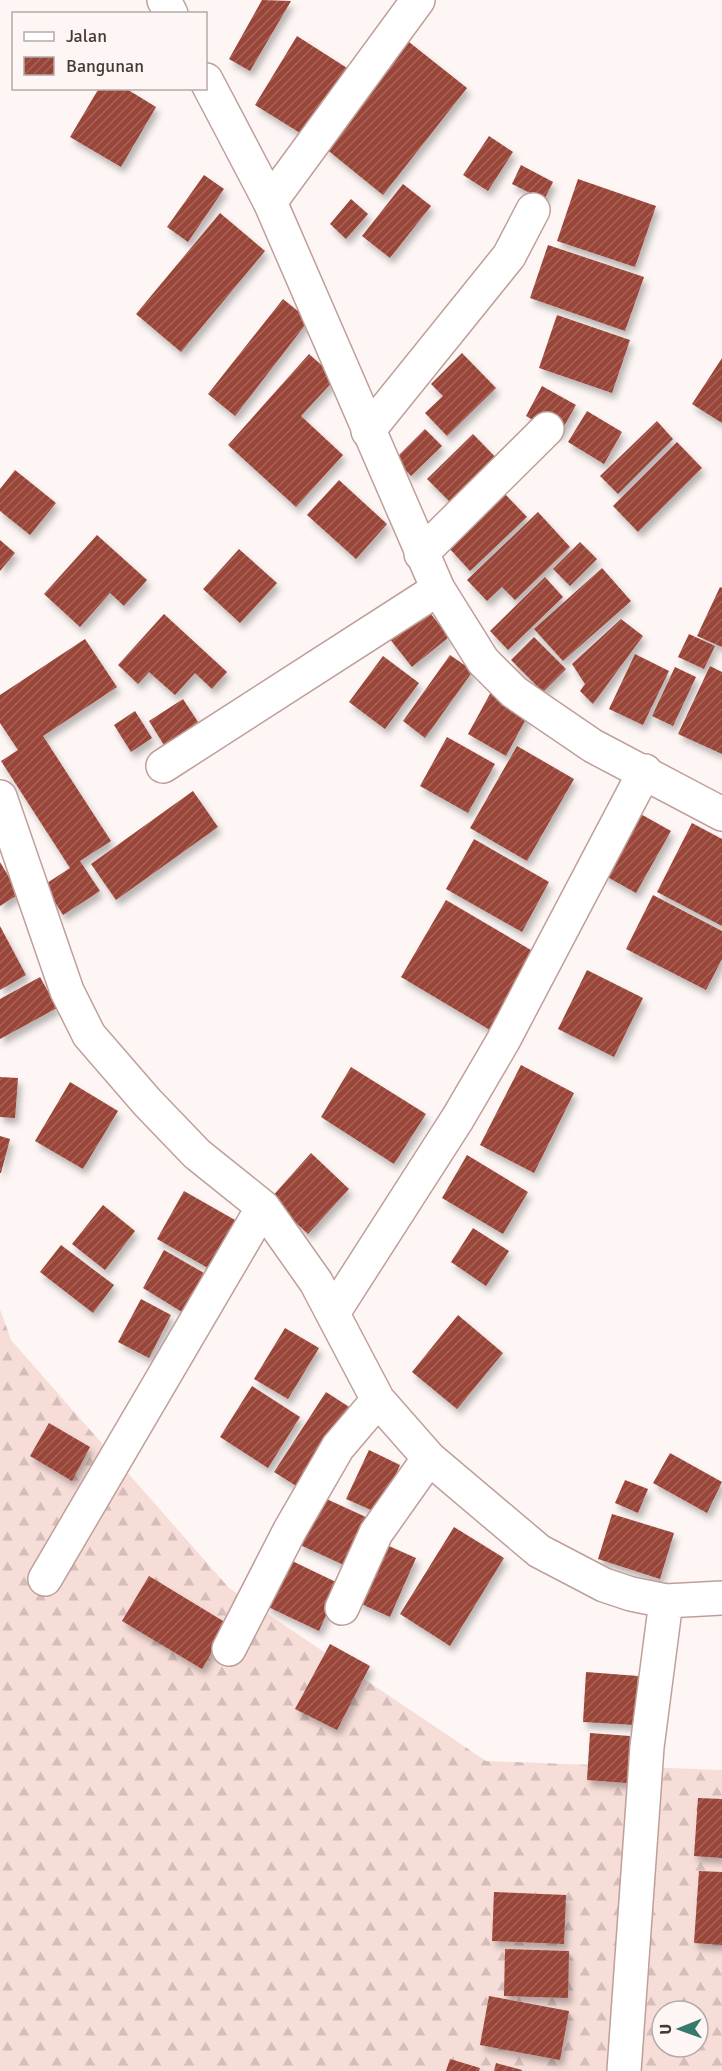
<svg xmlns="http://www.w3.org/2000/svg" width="722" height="2071" font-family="Signika,sans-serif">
<defs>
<pattern id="forest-firs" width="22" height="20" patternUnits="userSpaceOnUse" patternTransform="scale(1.5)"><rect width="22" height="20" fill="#f7ddd8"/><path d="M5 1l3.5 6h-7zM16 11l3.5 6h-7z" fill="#d5beba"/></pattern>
<pattern id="building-hatch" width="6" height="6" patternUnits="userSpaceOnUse" patternTransform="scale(1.5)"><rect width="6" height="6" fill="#994438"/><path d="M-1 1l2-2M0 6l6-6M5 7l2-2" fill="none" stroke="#a5645b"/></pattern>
<filter id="shadow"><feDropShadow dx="3.5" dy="6" stdDeviation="3" flood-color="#0004"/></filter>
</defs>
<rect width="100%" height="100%" fill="#fdf6f4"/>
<path fill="url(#forest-firs)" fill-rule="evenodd" d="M0,1309l11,31 218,248 257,173 236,9v301h-722zM662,2011h36v36h-36z"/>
<path fill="url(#building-hatch)" filter="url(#shadow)" d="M262,0l29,1 -41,70 -21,-12z
M297,36l50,32 -42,68 -50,-31z
M409,42l58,46 -84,107 -58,-47z
M99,88h26l31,19 -35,60 -51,-30z
M489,136l24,16 -25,39 -25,-16z
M521,165l32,17 -9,18 -32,-16z
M204,175l20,14 -36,53 -21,-15z
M578,179l78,27 -21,61 -78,-26z
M403,184l28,22 -41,52 -28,-22z
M351,199l17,15 -22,25 -16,-15z
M220,213l45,38 -84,101 -45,-38z
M548,245l96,32 -19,54 -95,-33z
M283,299l26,21 -74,96 -27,-22z
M557,315l73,25 -18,53 -73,-25z
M462,353l34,35 -49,48 -22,-23 18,-17 -12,-12z
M309,354l27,24 -35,38 42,39 -47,52 -68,-62z
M722,358v65l-30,-19z
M542,386l34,19 -17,30 -33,-19z
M587,411l35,21 -18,32 -36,-22z
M657,421l16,18 -55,55 -18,-18z
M425,429l17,17 -31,30 -16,-17z
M473,434l31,32 -46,44 -31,-31z
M677,442l25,26 -64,64 -25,-26z
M15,470l41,33 -26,32 -30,-24v-22z
M339,480l48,44 -31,35 -49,-44z
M505,494l22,23 -57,54 -21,-23z
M538,512l32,35 -55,53 -13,-13 -15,14 -20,-21z
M97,535l50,45 -23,26 -14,-13 -30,34 -36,-33z
M0,540l15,13 -15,18z
M580,542l17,17 -27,27 -17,-17z
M239,549l38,34 -37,40 -37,-34z
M602,568l29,33 -68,60 -29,-32z
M545,577l18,20 -55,53 -18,-19z
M720,587l2,1v59l-25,-11z
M427,609l22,28 -37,30 -23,-29z
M164,614l63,58 -15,17 -17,-16 -20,22 -26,-23 -11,12 -20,-19z
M621,619l22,17 -50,68 -13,-13 5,-7 -13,-20z
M689,634l26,12 -11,23 -26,-12z
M534,637l32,32 -23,23 -32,-32z
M85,639l32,48 -74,49 68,105 -31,20 20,30 -37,24 -19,-30 26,-17 -69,-107 17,-11 -18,-27v-28z
M635,654l34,17 -26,54 -34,-16z
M450,655l23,16 -48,67 -22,-17z
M383,656l36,27 -34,46 -36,-27z
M710,666l12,6v82l-44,-20z
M675,667l21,10 -23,49 -21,-10z
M491,692l38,21 -23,43 -38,-22z
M183,699l15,23 -34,23 -15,-24z
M135,711l17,27 -21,14 -17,-27z
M447,737l48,27 -27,49 -48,-27z
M517,746l57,33 -47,82 -57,-33z
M193,791l25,36 -102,73 -25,-36z
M637,812l34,19 -35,62 -34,-19z
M692,823l30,16v87l-65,-34z
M474,839l75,43 -27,50 -76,-43z
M0,862l19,32 -19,12z
M653,895l69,36v28l-16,31 -80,-41z
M446,900l90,53 -46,77 -89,-53z
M0,926l26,49 -26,15z
M587,970l56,28 -29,59 -56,-28z
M40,977l17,31 -57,31v-40z
M521,1065l53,28 -40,80 -54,-28z
M351,1067l75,47 -32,50 -73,-47z
M0,1077l18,1 -3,40 -15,-1z
M70,1082l48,29 -35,58 -48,-28z
M0,1136l10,3 -9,34h-1z
M311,1153l38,36 -41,45 -38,-35z
M467,1155l61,37 -25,42 -61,-36z
M184,1191l58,33 -27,48 -58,-33z
M103,1205l32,26 -30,39 -33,-26z
M473,1228l36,23 -23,35 -35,-24z
M61,1245l53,40 -21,28 -53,-41z
M164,1250l40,23 -22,39 -39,-24z
M141,1299l30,16 -22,43 -31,-16z
M458,1315l45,38 -46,56 -45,-37z
M285,1328l34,20 -31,51 -34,-20z
M252,1386l48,31 -32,51 -48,-31z
M326,1392l31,20 -51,80 -32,-20z
M49,1423l41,24 -18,34 -42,-25z
M369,1450l31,15 -22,48 -32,-14z
M670,1453l52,29 -15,31 -54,-30z
M625,1480l23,9 -10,24 -23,-10z
M320,1496l48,22 -22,48 -48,-22z
M612,1514l62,19 -14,46 -62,-20z
M454,1527l50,31 -54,88 -50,-32z
M382,1543l34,15 -26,59 -33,-15z
M288,1559l52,25 -21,47 -53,-25z
M149,1576l79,48 -26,45 -80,-48z
M330,1644l40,22 -33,64 -42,-21z
M586,1672l52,4 -3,49 -52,-3z
M590,1733l40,3 -3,47 -40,-3z
M698,1798l24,1v59l-28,-2z
M699,1871l23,1v73l-28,-2z
M494,1892l72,3 -2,49 -72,-3z
M505,1949l64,2 -1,47 -64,-2z
M489,1996l80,15 -9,49 -80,-15z
M450,2059l30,9 -1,3h-33z
M496,2063l26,7v1h-28z"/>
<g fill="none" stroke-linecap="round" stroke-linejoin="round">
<g stroke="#bf9f99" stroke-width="36">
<path id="street" d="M270,202l148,-202
M368,431l141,-175 24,-46
M421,554l126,-125
M163,766l275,-177
M0,797l67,194 22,44 58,67 50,52 66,53 53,75 62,118 51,58 110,93 65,34 27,9 35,7 56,-3
M333,1313l125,-195 45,-77 142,-270
M45,1579l218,-372
M342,1608l34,-75 53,-75
M229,1649l61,-119 48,-83 40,-47
M624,2071l23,-324 19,-146"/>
</g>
<g stroke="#bf9f99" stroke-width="36">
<path id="secondary" d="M164,0l7,14
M206,80l64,122 168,387 45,72 31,31 79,54 129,68"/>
</g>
<use href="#street" stroke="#fff" stroke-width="33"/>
<use href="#secondary" stroke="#fff" stroke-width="33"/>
</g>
<rect x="12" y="12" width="195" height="78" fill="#fdf6f4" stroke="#b4aaa8" stroke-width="1.5"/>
<rect x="24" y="32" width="30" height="9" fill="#ffffff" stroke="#b4aaa8" stroke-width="1.5"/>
<text x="66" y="42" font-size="18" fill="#473937">Jalan</text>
<rect x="24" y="57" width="30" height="18" fill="url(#building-hatch)" stroke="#b4aaa8" stroke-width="1.5"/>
<text x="66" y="72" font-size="18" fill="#473937">Bangunan</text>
<g transform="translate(680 2029) rotate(269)"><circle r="28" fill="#fdf6f4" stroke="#b4aaa8" stroke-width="1.5"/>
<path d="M0-4.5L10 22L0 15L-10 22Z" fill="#367a6e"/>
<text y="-9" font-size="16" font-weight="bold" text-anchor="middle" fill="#473937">U</text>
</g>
</svg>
